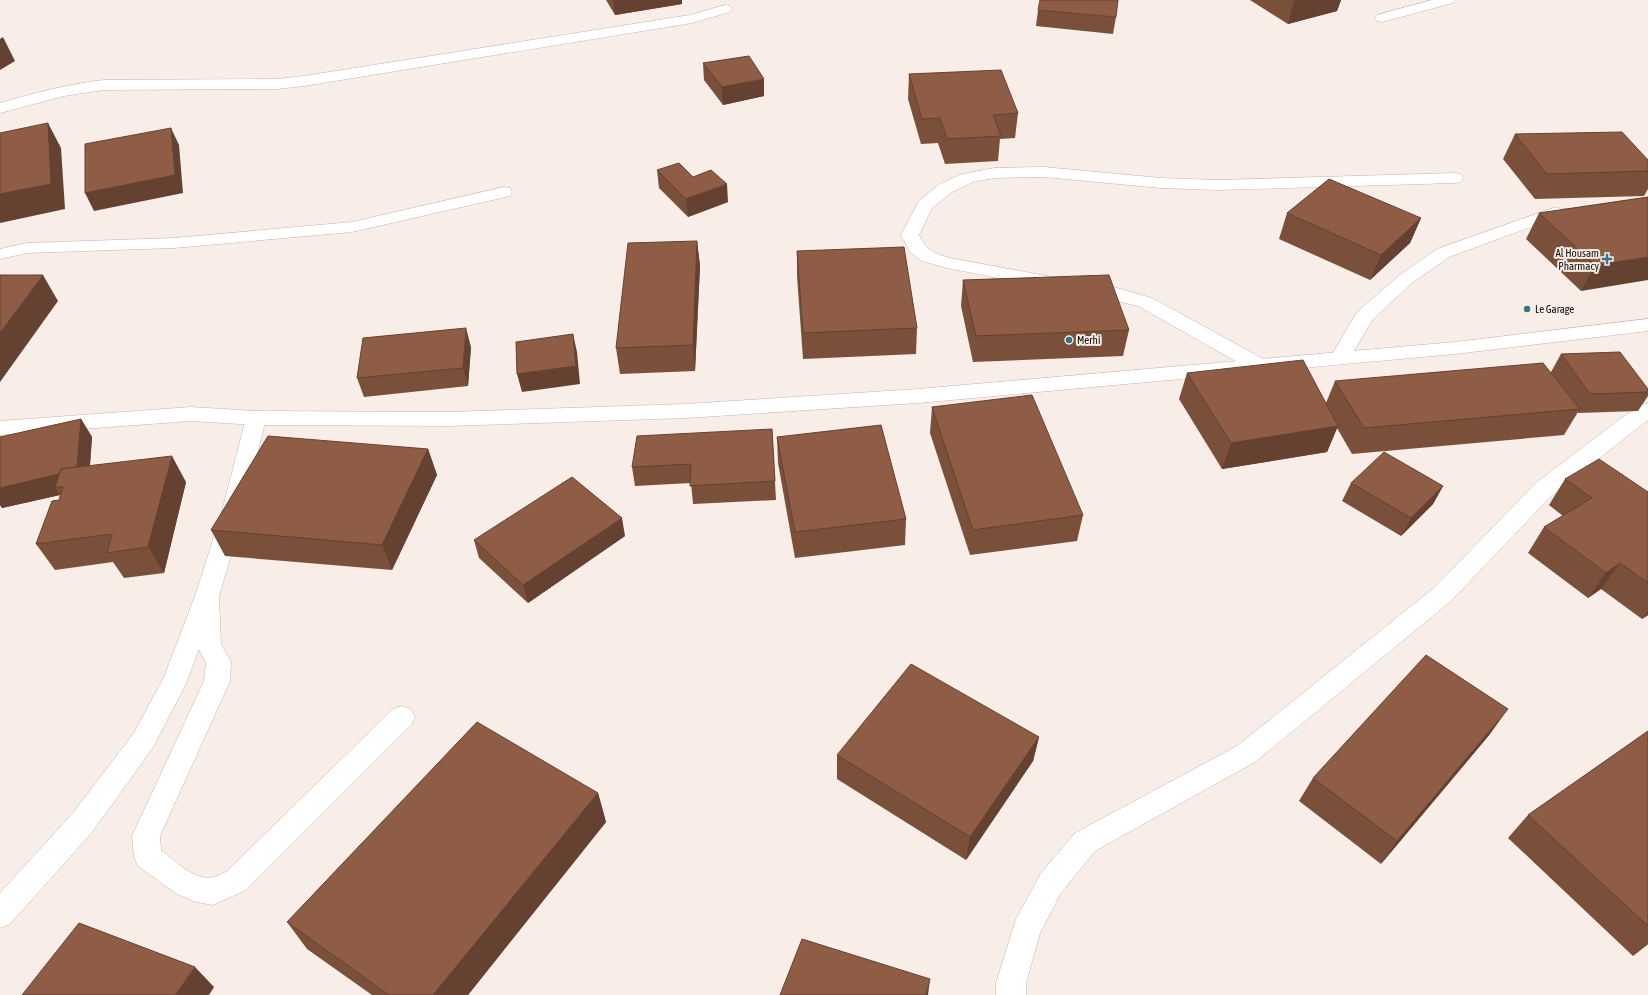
<svg xmlns="http://www.w3.org/2000/svg" width="1648" height="995" font-family="'Asap Condensed',sans-serif">
<rect width="100%" height="100%" fill="#f8ede7"/>
<g fill="none" stroke-linecap="round" stroke-linejoin="round">
<g stroke="#c0b6b1" stroke-width="1">
<path id="lane" d="M207,587l8,2 4,7 2,48 10,18 -1,19 -70,155 1,14c14,11 35,32 53,27 4,-1 8,-4 12,-5l167,-163 9,-3 9,3 4,8 -4,8 -165,165 -33,15 -17,-3 -19,-8 -39,-28 -4,-9 -2,-21 72,-155 2,-18 -9,-17 -2,-50 4,-7z"/>
</g>
<g stroke="#c0b6b1" stroke-width="1">
<path id="street" d="M1432,0h23l-2,3 -71,19 -5,-1 -2,-3 2,-3z
M725,5l5,1 2,3 -2,3 -38,11 -388,63 -27,3 -173,1 -40,6 -64,17v-10c34,-10 68,-19 104,-23l173,-1 27,-3 386,-61z
M1044,167l117,11 56,2 238,-7 6,1 2,4 -2,4 -6,1 -238,7 -56,-2 -117,-11 -49,1 -22,4 -21,10 -20,16 -13,27c7,16 15,18 31,23l113,21 2,4 -2,4 -7,2 -109,-21 -25,-7 -12,-9 -9,-17 18,-34 21,-17 22,-10 33,-6z
M504,187l6,1 2,4 -2,4 -158,36 -178,16 -147,5 -27,6v-10l27,-6 147,-5 178,-16z
M1553,208l18,1 3,4 -3,4 -16,1 -106,39 -37,26 -40,37 -25,43 -7,1 -7,-1 -3,-5 27,-46 43,-37 37,-26z
M1088,282l22,4 42,12 115,63 3,5 -3,5 -7,2 -7,-2 -115,-65 -57,-14 -2,-4 2,-4z
M1648,403v17l-96,75 -101,106 -196,161 -160,89 -34,42 -21,40 -14,50v12h-30v-12l20,-64 25,-46 34,-40 162,-87 198,-159 101,-104 84,-64 21,-14z
M256,411l7,2 3,5 -23,97 -24,81 -34,90 -33,63 -59,82 -83,93 -10,4v-35l73,-80 61,-80 30,-56 31,-81 26,-81 25,-97 3,-5z"/>
</g>
<g stroke="#c0b6b1" stroke-width="1">
<path id="primary" d="M1648,319v12l-193,23 -537,49 -232,15 -237,8 -193,-1 -65,-4 -191,14v-14l191,-14 65,4 193,1 237,-8 232,-15 537,-47z"/>
</g>
<use href="#lane" fill="#fff" fill-rule="evenodd"/>
<use href="#street" fill="#fff" fill-rule="evenodd"/>
<use href="#primary" fill="#fff" fill-rule="evenodd"/>
</g>
<path fill="#7b503b" d="M606,0h76v4l-67,11z
M1250,0h91l-4,11 -49,13z
M1038,10l78,7 -3,17 -77,-8z
M703,63l61,33 -41,9 -19,-25z
M909,74l109,39 -3,25 -15,1 -2,22 -53,3 -7,-21 -17,1 -13,-45z
M1515,134l133,26v29l-4,7 -109,3 -32,-40z
M657,170l36,7 35,25 -40,15 -29,-29z
M1648,197l-67,94 -55,-52 13,-26z
M1287,213l134,5 -11,25 -40,37 -91,-41z
M697,241l3,25 -5,105 -75,3 -4,-26z
M797,251l120,77 -1,26 -113,5 -6,-83z
M963,280l166,50 -6,26 -150,6 -12,-56z
M471,347l-3,39 -104,11 -7,-19z
M1561,354l87,35v7l-10,15 -60,2v-1l-14,23 -212,19 -15,-26 -10,24 -105,17 -43,-70 8,-26 139,30 9,-22 216,-9z
M932,407l151,108 -6,26 -107,14 -40,-122z
M81,419l11,18 -2,29 96,16 -22,91 -40,5 -11,-16 -58,8 -19,-26 23,-44 1,-5 -58,13 -2,-3v-17z
M772,429l4,71 -83,4 -2,-21 -56,3 -3,-19z
M777,437l129,82 -1,26 -110,13 -17,-95z
M428,449l9,26 -45,95 -167,-14 -14,-26z
M1565,479l83,13v123l-6,4 -41,-30 -13,9 -60,-45 16,-26 19,-11 -14,-11z
M1351,483l92,3 -10,18 -32,32 -59,-35z
M625,536l-97,67 -49,-45 -5,-18z
M1648,731v213l-15,12 -125,-118 20,-23z
M1490,734l-109,130 -82,-63 14,-23z
M1039,737l-6,24 -67,99 -129,-81v-24z
M598,793l8,29 -138,173h-96l-65,-46 -20,-27z"/>
<path fill="#644130" d="M613,0h69v4l-67,11z
M1297,0h44l-4,11 -49,13 6,-23z
M3,37l12,24 -15,9v-31z
M764,79v17l-41,9 -1,-18z
M48,123l13,25 4,61 -65,14v-29z
M171,128l8,17 4,48 -89,18 -9,-18z
M727,184l1,18 -40,15 -2,-18z
M1421,218l-11,25 -40,37 11,-25z
M697,241l3,25 -5,105 -2,-26z
M1648,257v23l-67,11 14,-26z
M43,275l15,26 -58,81v-49z
M466,328l5,19 -3,39 -5,-18z
M573,334l4,18 3,32 -58,8 -5,-18z
M81,419l11,18 -4,52 -25,-2h-8l5,8 -58,13 -2,-3v-17z
M1338,426l-11,26 -105,17 9,-26z
M428,449l9,26 -45,95 -10,-25z
M172,456l14,26 -22,91 -16,-26z
M1443,486l-10,18 -32,32 10,-18z
M622,518l3,18 -97,67 -5,-18z
M1620,563l-19,26 -13,9 18,-25z
M1648,611v4l-6,4z
M1508,709l-18,25 -109,130 16,-23z
M1039,737l-6,24 -67,99 4,-23z
M598,793l8,29 -138,173h-35z
M1648,943v1l-15,12z
M195,967l19,20 -5,8h-34z
M930,979l-2,16h-2z"/>
<path fill="#8f5d45" stroke="#644130" d="M1040,0h78l-2,17 -78,-7z
M749,56l15,23 -42,8 -19,-24z
M1001,70l17,43 -25,2 8,21 -54,3 -7,-21 -18,1 -13,-45z
M48,123l3,61 -51,10v-61z
M171,128l4,47 -90,18v-49z
M1622,132l26,28v11l-101,3 -32,-40z
M679,163l14,14 18,-7 16,14 -41,15 -29,-29z
M1329,179l92,39 -40,37 -94,-42z
M1648,197v60l-53,8 -56,-52z
M697,241l-4,104 -77,3 12,-105z
M904,247l13,81 -114,5 -6,-82z
M0,275h43l-43,58z
M1109,275l20,55 -153,6 -13,-56z
M466,328l-3,40 -106,10 6,-40z
M573,334l3,32 -59,8 -1,-32z
M1620,352l28,37v3l-58,2 -29,-40z
M1303,360l35,66 -107,17 -44,-70z
M1543,363l37,46 -216,19 -29,-47z
M1032,395l51,120 -110,15 -41,-123z
M81,419l-4,48 -16,2 -2,5 -59,14v-51z
M881,425l25,94 -111,13 -18,-95z
M772,429l3,52 -85,5 1,-22 -59,3 5,-31z
M268,436l160,13 -46,96 -171,-15z
M1384,452l59,34 -32,32 -60,-35z
M172,456l-24,91 -41,6 5,-19 -76,10 16,-43 7,-1 4,-13h-8l6,-18z
M1599,459l49,33v91l-28,-20 -14,10 -62,-46 48,-29 -27,-19z
M572,477l50,41 -99,67 -49,-45z
M1426,655l82,54 -111,132 -84,-63z
M911,664l128,73 -69,100 -133,-82z
M477,722l121,71 -165,202h-44l-102,-73z
M1648,731v195l-120,-111z
M79,923l116,44 -20,28h-153z
M802,939l128,40 -4,16h-146z"/>
<g fill="#36728a" stroke="#f8ede7" stroke-width="1.5">
<path d="M1605 253h4v4h4v4h-4v4h-4v-4h-4v-4h4z"/>
<circle cx="1527" cy="309" r="4"/>
<circle cx="1069" cy="340" r="4"/>
</g>
<g text-anchor="middle" stroke-width="4" stroke-linejoin="round" paint-order="stroke">
<g font-size="11" fill="#100c0b" stroke="#f8ede7" text-anchor="start">
<text x="1599" y="257" text-anchor="end">Al Housam<tspan x="1599" dy="13">Pharmacy</tspan></text>
<text x="1535" y="313">Le Garage</text>
<text x="1077" y="344">Merhi</text>
</g>
</g>
</svg>
